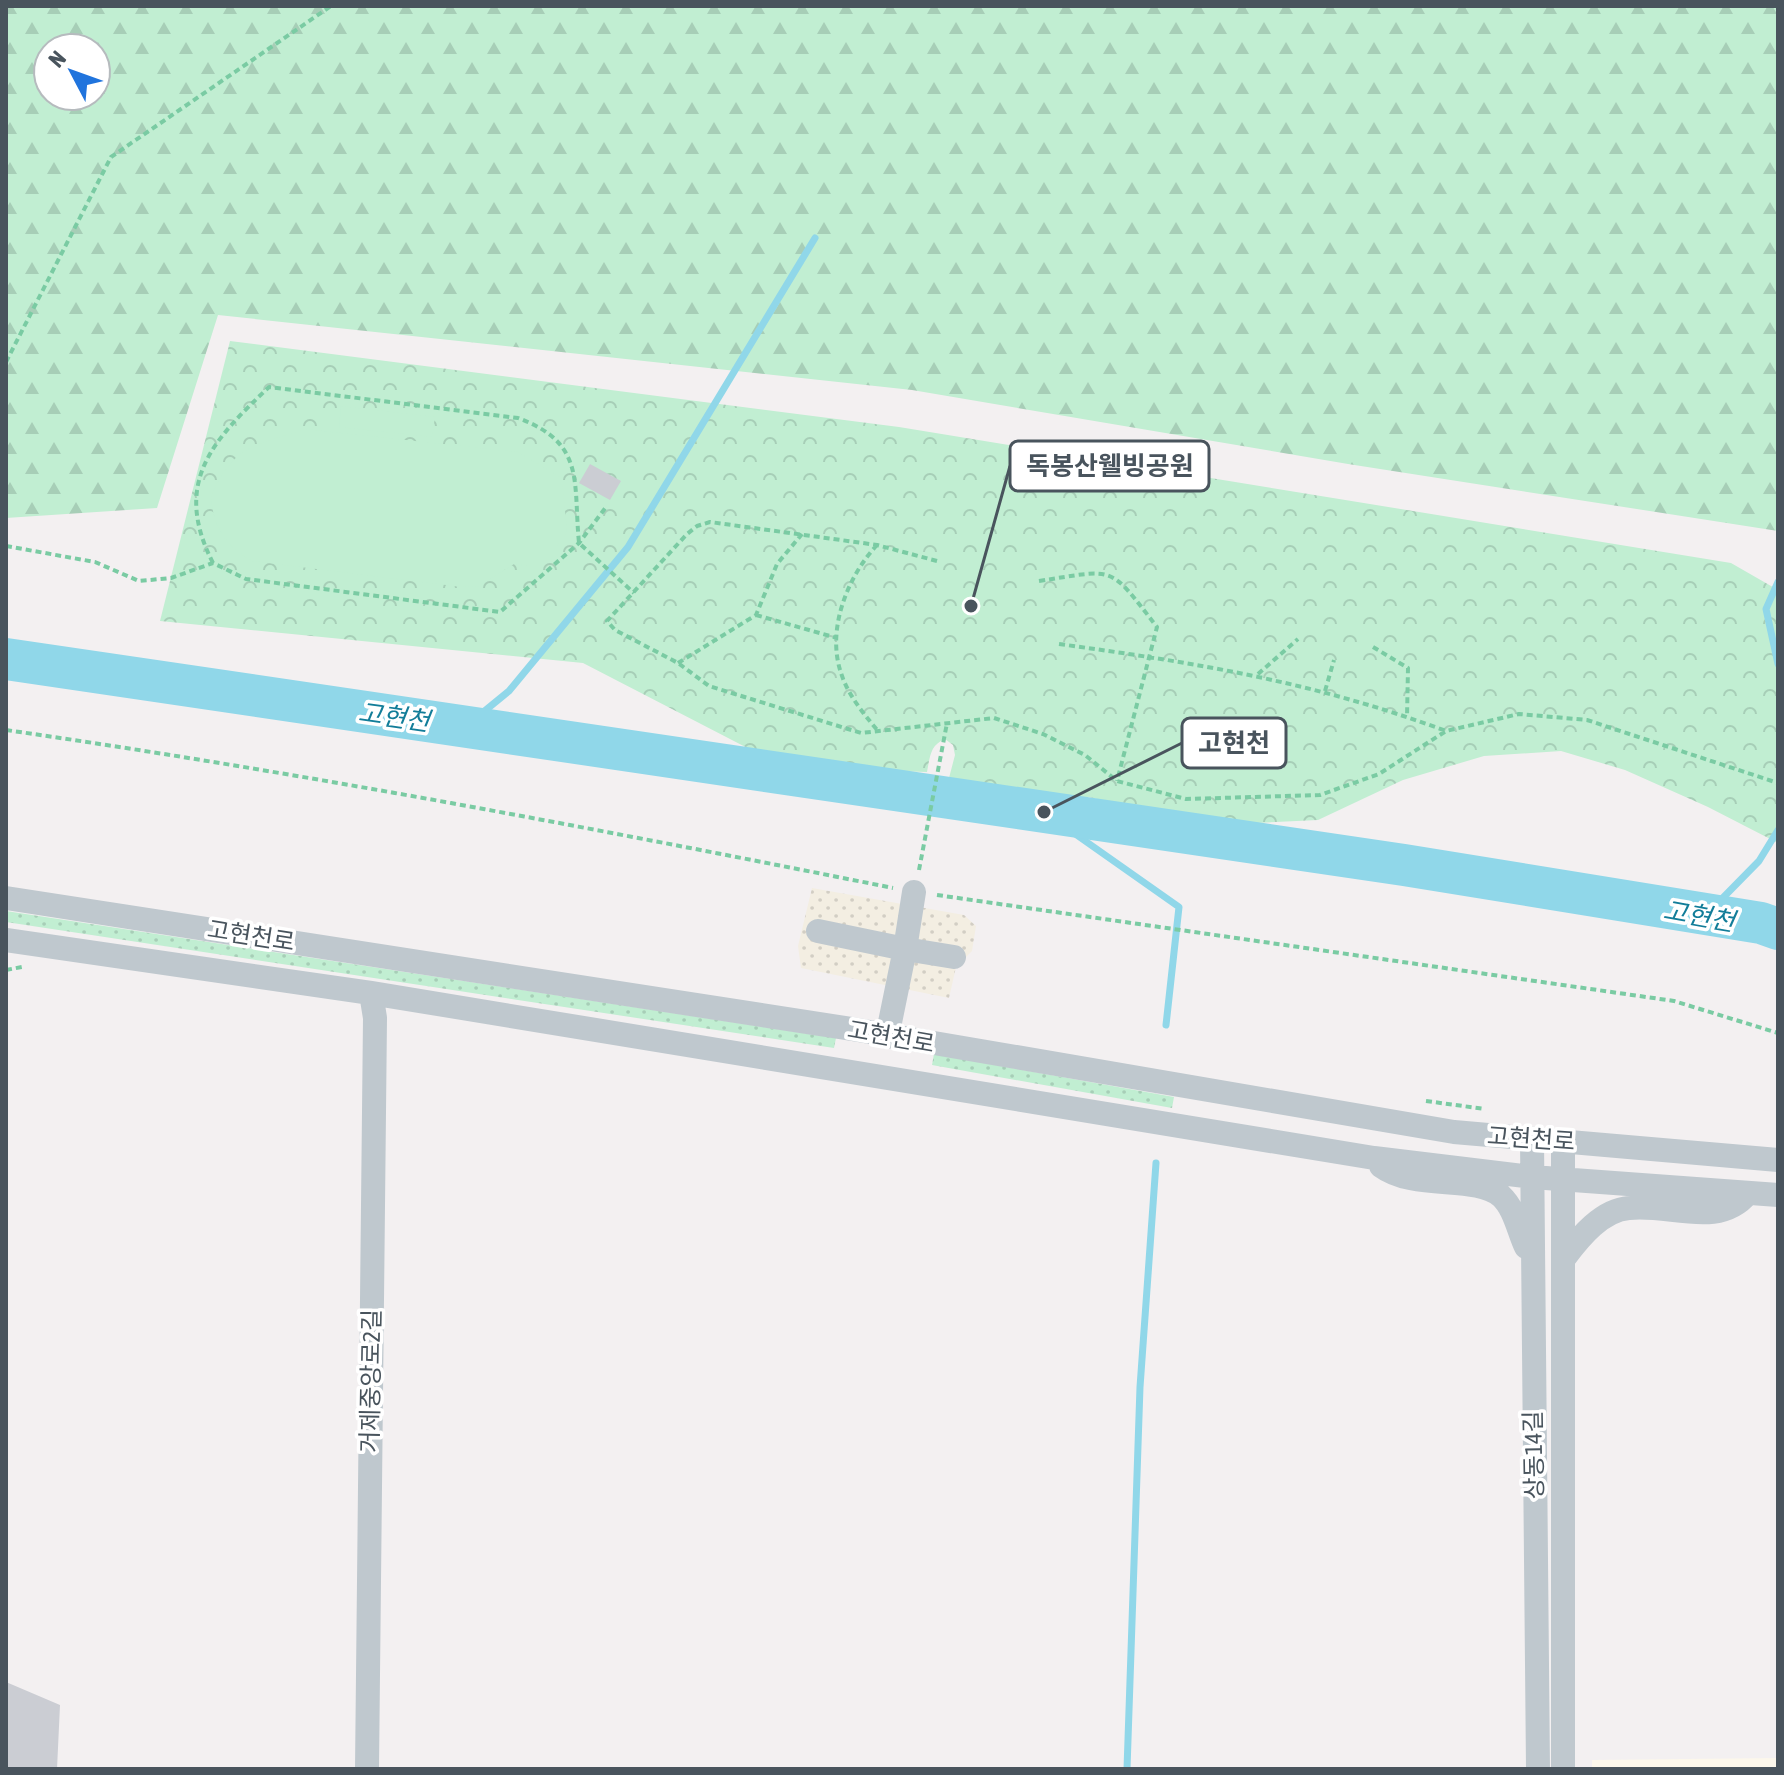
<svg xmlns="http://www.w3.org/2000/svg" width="1784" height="1775" font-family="'Asap Condensed','Noto Sans KR',sans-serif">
<defs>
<pattern id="grass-dots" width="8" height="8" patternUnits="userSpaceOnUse" patternTransform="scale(2)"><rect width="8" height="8" fill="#c1eed2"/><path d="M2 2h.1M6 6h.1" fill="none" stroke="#a7ceb7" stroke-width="1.8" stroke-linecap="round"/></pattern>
<pattern id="forest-firs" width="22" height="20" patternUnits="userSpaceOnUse" patternTransform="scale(2)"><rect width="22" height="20" fill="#c1eed2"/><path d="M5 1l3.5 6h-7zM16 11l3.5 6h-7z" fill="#a7ceb7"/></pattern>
<pattern id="sand-dots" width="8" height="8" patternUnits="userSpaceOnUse" patternTransform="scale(2)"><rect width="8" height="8" fill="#f3eee2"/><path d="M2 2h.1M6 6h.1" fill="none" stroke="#d2cec4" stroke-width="1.8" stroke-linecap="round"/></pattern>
<pattern id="park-crowns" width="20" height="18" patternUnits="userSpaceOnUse" patternTransform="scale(2)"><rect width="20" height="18" fill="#c1eed2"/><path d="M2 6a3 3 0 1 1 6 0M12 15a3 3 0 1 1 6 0" fill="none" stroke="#a7ceb7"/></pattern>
</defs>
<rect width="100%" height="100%" fill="#f3f0f1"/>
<path fill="#fcf7eb" d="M1778,1758v11h-186v-9z"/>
<path fill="url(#grass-dots)" d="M6,911l830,127 -2,10 -828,-126z
M934,1054l240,43 -2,11 -240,-43z"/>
<path fill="url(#forest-firs)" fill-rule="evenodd" d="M6,6h1772v525l-430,-67 -436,-74 -694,-75 -61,193 -151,10zM48,48h48v48h-48z"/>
<path fill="url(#sand-dots)" d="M812,888l152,27 12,11 -4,25 -16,16 -7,31 -148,-30 -3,-22z"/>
<path fill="url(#park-crowns)" d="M230,341l669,86 832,136 47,27v253l-70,-36 -83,-37 -64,-19 -77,5 -81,24 -85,40 -82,4 -79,-10 -68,-17 -33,7 -107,-26 6,-23 -2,-10 -8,-6c-15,6 -15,18 -18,33l-94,-3 -74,-15 -176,-91 -423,-42z"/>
<path fill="#c1eed2" d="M341,406l94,11 -3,20 -93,-10z
M304,429l214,23 44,26 5,54 -11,16 -27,18 -15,-2 -35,22 -17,1 -210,-26c-27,-16 -39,-34 -41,-65 25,-54 44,-49 93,-67z"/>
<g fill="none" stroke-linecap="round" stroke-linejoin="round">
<path stroke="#90d7e9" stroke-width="7" d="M1778,582l-12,27 12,55
M465,727l44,-36 119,-144 187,-309
M1044,812l135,95 -13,118
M1707,914l52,-53 19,-31
M1127,1769l13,-382 16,-224"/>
<path stroke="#90d7e9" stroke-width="42" d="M6,659l1398,206 357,58 17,6"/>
</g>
<path fill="#cbcdd3" d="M590,464l31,17 -11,19 -31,-17z
M6,1682l54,23 -3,64h-51z"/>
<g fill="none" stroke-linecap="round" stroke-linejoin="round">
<path stroke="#7acba3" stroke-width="4" stroke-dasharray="6 4" stroke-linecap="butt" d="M6,362l105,-205 220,-151
M877,545c-29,31 -51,84 -36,128 7,22 22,40 37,58
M6,546l89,16 44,19 32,-3 42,-15 33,16 254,33 79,-69 27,-36
M937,561l-60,-16 -167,-23 -13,4 -10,8 -80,87 8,9 63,33 31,23 152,47 133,-15 49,16 42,21 32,26 69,18 134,-4 59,-21 67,-43 73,-17 68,6 191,63
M213,563c-41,-80 -1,-122 56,-176l249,31c68,25 55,64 61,125l55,50
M1039,581c78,-12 69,-17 118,46l-40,154
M756,615l81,23
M1059,644c138,19 255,38 387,87
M1373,647l35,21 -1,49
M678,663l78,-48 21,-51 25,-30
M1258,674l40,-35
M1325,691l9,-31
M6,730c298,43 592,99 887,158
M919,870l28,-147
M937,895l737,106 104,32
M6,970l16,-3
M1426,1101l59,8"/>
<path stroke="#bfc8ce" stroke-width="24" d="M914,892l-9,57 49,8
M6,898l852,132 596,102 324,28
M818,931l87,18 -18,88
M6,940l365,53 1003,165 158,19 246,18
M1532,1140l6,629
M1381,1166c34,25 94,8 120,30 14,13 17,34 25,51
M1565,1257c15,-20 37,-47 64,-49 41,-5 89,21 119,-15
M367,1769l8,-751 -4,-25
M1563,1769v-628"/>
</g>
<g text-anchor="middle" stroke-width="7" stroke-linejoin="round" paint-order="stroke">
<g font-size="24" fill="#49545d" stroke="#fff">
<text transform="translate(251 936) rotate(9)" y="8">고현천로</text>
<text transform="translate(891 1037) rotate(10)" y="8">고현천로</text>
<text transform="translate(1531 1139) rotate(4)" y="8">고현천로</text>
<text transform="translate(371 1381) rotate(-89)" y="8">거제중앙로2길</text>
<text transform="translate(1534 1455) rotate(-91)" y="8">상동14길</text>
</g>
<g font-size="26" font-style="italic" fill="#127d99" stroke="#fff">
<text transform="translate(394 717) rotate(8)" y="9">고현천</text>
<text transform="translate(1699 916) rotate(10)" y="9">고현천</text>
</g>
</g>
<path fill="none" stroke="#49545d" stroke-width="3" d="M971 606L1010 466M1044 812L1182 743"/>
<g fill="#49545d" stroke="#fff" stroke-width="3">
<circle cx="971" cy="606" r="8"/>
<circle cx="1044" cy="812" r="8"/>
</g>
<g fill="#fff" stroke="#49545d" stroke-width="3">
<rect x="1010" y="441" width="199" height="50" rx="8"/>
<rect x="1182" y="718" width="104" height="50" rx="8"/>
</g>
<g font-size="26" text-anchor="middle" font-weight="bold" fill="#49545d">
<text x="1110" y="475">독봉산웰빙공원</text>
<text x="1234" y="752">고현천</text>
</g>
<rect width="1784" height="1775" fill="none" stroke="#49545d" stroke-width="16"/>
<g transform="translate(72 72) rotate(311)"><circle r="38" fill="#ffffff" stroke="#b6bbbe" stroke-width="2"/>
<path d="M0-6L14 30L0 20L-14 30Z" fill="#2074dd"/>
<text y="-12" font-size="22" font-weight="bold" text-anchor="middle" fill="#49545d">N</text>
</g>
</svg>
